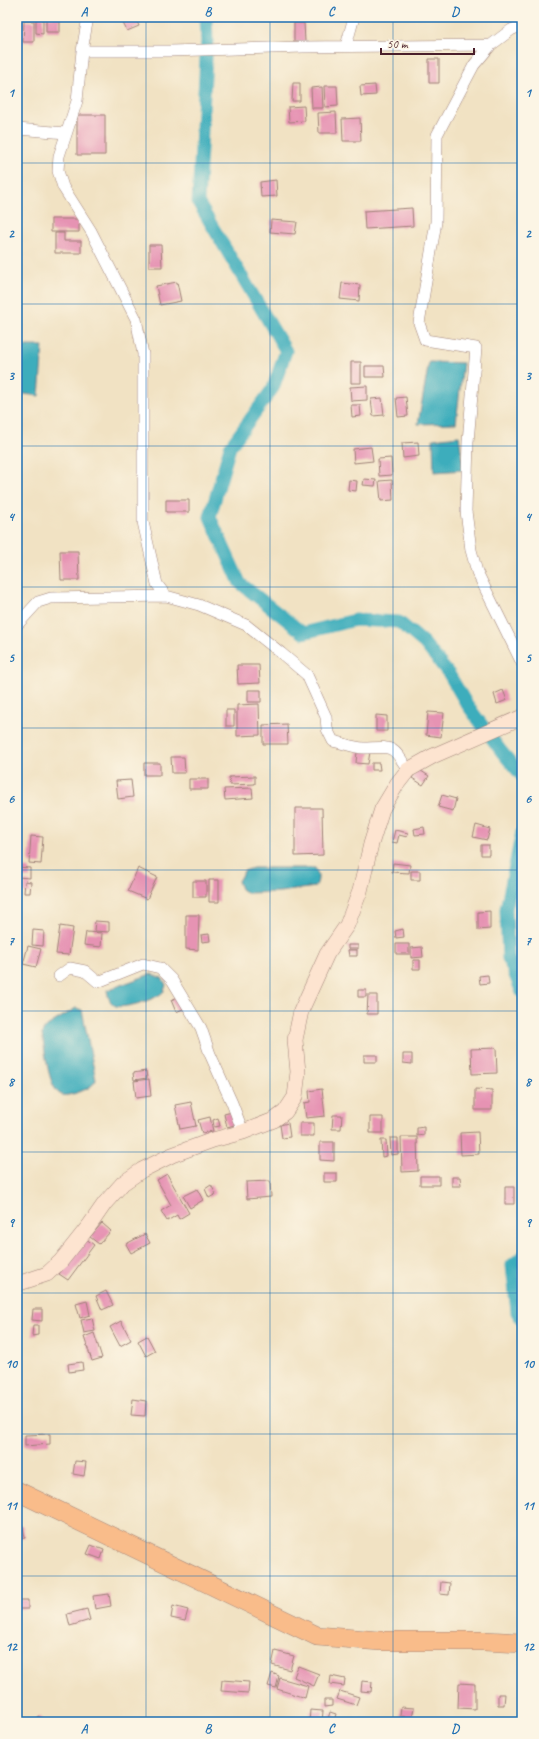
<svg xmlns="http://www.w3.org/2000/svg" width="539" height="1739" font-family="Caveat,sans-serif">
<rect width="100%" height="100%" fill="#fcf5e5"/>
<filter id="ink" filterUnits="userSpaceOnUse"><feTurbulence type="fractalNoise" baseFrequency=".025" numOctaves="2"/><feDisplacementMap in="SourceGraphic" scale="8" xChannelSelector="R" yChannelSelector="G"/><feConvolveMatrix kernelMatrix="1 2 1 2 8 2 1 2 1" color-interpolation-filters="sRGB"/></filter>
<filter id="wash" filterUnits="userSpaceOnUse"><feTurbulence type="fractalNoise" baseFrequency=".012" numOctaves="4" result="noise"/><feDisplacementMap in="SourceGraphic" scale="16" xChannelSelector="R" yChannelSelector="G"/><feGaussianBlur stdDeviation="0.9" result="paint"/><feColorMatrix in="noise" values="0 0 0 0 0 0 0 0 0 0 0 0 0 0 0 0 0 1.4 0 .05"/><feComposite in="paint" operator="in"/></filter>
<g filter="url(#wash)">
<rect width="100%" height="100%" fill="#f1e2c3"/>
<path fill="#3eadbc" stroke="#446674" d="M17,346h26l-4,50 -22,-3z
M429,362l34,1 -7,60 -38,1z
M459,436l5,34 -30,2 -1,-33z
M253,868h62c4,7 4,13 0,19l-35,5 -33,1 -6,-4 -3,-8 6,-10z
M151,974l11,4 4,7c-1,2 -1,4 -2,6 -6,8 -39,18 -48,15 -7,-3 -8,-10 -9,-16z
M76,1008l6,2 14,70c-4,8 -12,10 -20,13 -4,1 -12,4 -16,1 -12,-7 -15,-46 -18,-59l1,-4 4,-5z"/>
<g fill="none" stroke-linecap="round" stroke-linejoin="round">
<path stroke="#3eadbc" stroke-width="13" d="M206,17l1,23 -9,162 88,149 -13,37 -43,59 -20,70 30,66 63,50 52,-13 44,2 25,21 25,31 17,29 35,48 21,25
M522,832l-16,77 2,49 14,34
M522,1257l-10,8 5,47 5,8"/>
</g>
<g id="blocks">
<path fill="#e693b3" d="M36,17h7v17l-7,-1z
M46,17h14v15h-14z
M120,17h15l4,9 -12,5z
M24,21h10v21h-11z
M294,23h10l1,19h-11z
M429,59h10v24h-10z
M293,83h7v18h-8z
M375,85l1,10 -15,1 -1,-10z
M324,86h13l1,20 -13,1z
M322,87l1,21h-11l-1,-20z
M304,106l1,15 -16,1 -1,-15z
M336,112l1,21h-18l-1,-20z
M77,115h28v40h-28z
M360,118l1,23h-18l-1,-22z
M276,180l1,16 -16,1 -1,-15z
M412,208l1,18 -48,3 -1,-18z
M51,219h28v13h-28z
M271,220l26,2 -2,12 -25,-2z
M55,233h9v8h17v12h-26z
M149,245h12l1,22h-13z
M177,282l4,19 -21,4 -4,-19z
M342,283l18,2 -1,16 -19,-2z
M351,362h10v21h-10z
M365,366h19l1,11h-20z
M367,386v14l-16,1 -1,-14z
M406,397l2,19 -10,1 -2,-19z
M382,398l2,17 -11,1 -2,-17z
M351,405h9l1,11 -9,1z
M418,442l1,14 -16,2 -1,-15z
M371,447l2,14 -19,2 -1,-14z
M391,458l1,17 -13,1 -1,-17z
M364,479l12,1 -1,6 -12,-1z
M349,480l8,1 -1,10 -8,-1z
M392,480l1,20 -12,1 -2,-20z
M166,500h23v12h-23z
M60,551h18l1,29h-18z
M237,665h22l1,18 -22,1z
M248,690h13v12h-13z
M503,690l4,10 -10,4 -3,-10z
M259,704l1,31 -23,1v-31z
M226,710h8v16h-8z
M428,712l16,1 -3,24 -15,-2z
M376,715l11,1v15h-11z
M287,724l1,20h-25v-19z
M357,751l13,1 -2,12 -12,-1z
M171,757h13l1,16h-13z
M144,763h16v12h-16z
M372,763h7l1,7h-8z
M418,769l11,7 -6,9 -11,-7z
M255,776v8l-25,1 -1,-8z
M189,779h19v10h-19z
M131,780l2,17 -15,2 -2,-18z
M252,788l1,10 -28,2 -1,-11z
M442,795l14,4 -3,12 -15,-4z
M295,808h27l1,47 -28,1z
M476,825l14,4 -3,11 -14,-3z
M424,827l1,7 -10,1 -1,-6z
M395,830l13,3 -1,4 -8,-2 -2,8 -5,-1z
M31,836l12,1 -2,27 -12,-1z
M481,845h8v10h-8z
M393,863l17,2 -1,8 -17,-1z
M17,867l13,1v10l-13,-1z
M138,868l19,9 -10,22 -19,-8z
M411,871h9v9h-9z
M209,880h10v22h-10z
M25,881l6,1 -1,11h-6z
M193,881h13v16h-13z
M490,911v18l-12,1v-18z
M186,915h13l-1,35 -12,-1z
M95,921l14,1v10l-15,-1z
M60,926l13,2 -4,27 -13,-1z
M403,929l1,8 -8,1 -1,-7z
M33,930l11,1 -1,15 -11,-1z
M86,932l16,1 -1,14 -17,-2z
M209,934l1,7 -8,1 -1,-7z
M396,944h13v10h-13z
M348,945h10v4h-10z
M28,946l13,3 -5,18 -13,-3z
M422,947l1,10 -12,1v-10z
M348,950h9v6h-8z
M413,960h7v9h-7z
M488,975l1,8 -9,1 -1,-8z
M358,990h8v7h-8z
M368,995h9v19h-10z
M178,997l5,12 -7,3 -5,-12z
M496,1048l1,25 -25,1 -1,-25z
M403,1054h9v10l-9,-1z
M364,1055h13v7h-13z
M146,1071l1,7 -13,2 -1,-7z
M149,1079l2,17 -15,2 -2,-17z
M322,1089l3,27 -19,2 -2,-15 6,-1 -1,-11z
M475,1089l17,1v20h-17z
M191,1102l5,24 -16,3 -5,-24z
M232,1112l3,13 -8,2 -3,-13z
M333,1115h9l-1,14h-9z
M210,1117l3,14 -11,2 -4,-13z
M370,1117h13v16h-13z
M218,1118l2,8 -6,1 -1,-7z
M288,1123l2,14 -8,1 -2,-13z
M300,1123h14v13h-14z
M424,1127v8l-7,1v-8z
M478,1132l1,22 -18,1 -1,-22z
M401,1137h16l1,34 -16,1z
M390,1138h8v16l-7,1z
M381,1140h5l1,16 -5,1z
M320,1142h14v19l-14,-1z
M324,1173h13v9h-13z
M167,1174l22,39 -10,6 -2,-4 -10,6 -6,-10 10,-6 -14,-25z
M420,1176h19v9h-19z
M452,1177h8l1,9h-9z
M270,1181l1,16 -24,2 -1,-17z
M211,1185l5,9 -7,4 -4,-9z
M505,1187h9v17h-9z
M197,1189l6,11 -13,8 -7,-12z
M102,1223l9,8 -12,13 -9,-7z
M145,1234l5,9 -19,10 -5,-9z
M85,1238l9,7 -26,35 -9,-6z
M106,1291l7,14 -11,5 -6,-14z
M87,1301l3,14 -10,3 -4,-14z
M33,1309h9v12l-10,-1z
M92,1318l3,13 -11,2 -3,-13z
M121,1321l10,19 -11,6 -10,-19z
M33,1325h5v10l-6,1z
M94,1333l8,25 -10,3 -8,-24z
M147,1336l8,15 -9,5 -8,-15z
M82,1362l1,8 -14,2 -1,-8z
M133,1399l13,2 -1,15 -14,-1z
M50,1434v10l-25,2v-11z
M75,1461l11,1 -2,14 -11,-2z
M17,1526h6l2,12 -8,1z
M91,1545l13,5 -3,9 -14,-5z
M441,1582l9,1 -1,12 -9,-1z
M109,1594l2,12 -16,3 -2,-13z
M17,1600h11v9h-11z
M173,1606l15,4 -3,11 -14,-3z
M87,1609l3,11 -20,6 -3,-12z
M275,1651l19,5 -4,14 -18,-5z
M298,1666l21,8 -5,12 -20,-9z
M272,1673l7,3 -3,12 -8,-2z
M331,1676l14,3 -1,7 -14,-2z
M280,1678l28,8 -3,12 -28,-9z
M222,1680l27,2 -1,11 -27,-2z
M362,1681l10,1 -1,10 -10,-1z
M459,1683l16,1v25l-17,-1z
M340,1691l19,6 -3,8 -19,-6z
M498,1694h7l-1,11h-6z
M324,1700h8v6l-8,1z
M401,1707l13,1 -2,10 -12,-2z
M310,1710l13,1 -1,11h-13z
M330,1712l6,2 -2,7 -6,-2z
M38,1716l7,5 -1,1h-9z"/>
</g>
</g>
<g filter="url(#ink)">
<use href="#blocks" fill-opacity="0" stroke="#9e8077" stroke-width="1"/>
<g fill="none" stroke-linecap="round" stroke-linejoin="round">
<g stroke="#9e8077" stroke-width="12">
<path id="street" d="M522,25l-11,5 -20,15 -17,20 -37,70 -1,87 -17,101 6,17 51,8 -8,94 -2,69 5,39 6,22 45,91
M346,46l8,-29
M82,51l6,-34
M17,129l49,4
M17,625l21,-23 13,-4 115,-2
M408,770c-16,-26 -16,-23 -44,-22 -10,0 -21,-5 -31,-7l-6,-12 -1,-12 -19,-42 -26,-22 -35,-28 -47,-20 -33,-9 -9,-12 -14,-62v-168l-7,-35 -45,-88 -28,-44 -5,-16 1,-15 18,-55 5,-50h88l133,-4 188,-2
M59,976l11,-8 15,3 13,11 45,-18 17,4 12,12 29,48 9,26 22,49 11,29"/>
</g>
<g stroke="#9e8077" stroke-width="16">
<path id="secondary" d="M17,1284l30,-10 14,-13 28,-35 16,-23 18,-20 19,-13 30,-15 41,-15 30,-8 31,-12 11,-8 10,-15 3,-25 -3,-32 6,-29 26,-57 20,-29 13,-34 11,-47 11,-35 15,-25 11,-14 25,-14 89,-39"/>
</g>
<g stroke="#9e8077" stroke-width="20">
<path id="highway" d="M17,1491l300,145 63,5h104l38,2"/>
</g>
<use href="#street" stroke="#fff" stroke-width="11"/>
<use href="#secondary" stroke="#fde4d0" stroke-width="15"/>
<use href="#highway" stroke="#f9bc8a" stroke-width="19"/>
</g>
</g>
<path fill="none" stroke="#1f6fb2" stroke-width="1" stroke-opacity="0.55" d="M146,17v1705M270,17v1705M393,17v1705M17,163h505M17,304h505M17,446h505M17,587h505M17,728h505M17,870h505M17,1011h505M17,1152h505M17,1293h505M17,1434h505M17,1576h505"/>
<rect width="539" height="1739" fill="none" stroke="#fcf5e5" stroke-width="44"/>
<path d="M381 48v6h93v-6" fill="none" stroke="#4a1f2b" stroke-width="2"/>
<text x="387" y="48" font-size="12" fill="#4a1f2b" stroke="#fcf5e5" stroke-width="3" paint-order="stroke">50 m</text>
<rect x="22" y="22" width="495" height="1695" fill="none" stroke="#1f6fb2" stroke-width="1.5"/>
<g font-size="13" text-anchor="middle" font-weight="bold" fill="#1f6fb2">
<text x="84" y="16">A</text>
<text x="208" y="16">B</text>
<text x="331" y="16">C</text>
<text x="455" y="16">D</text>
<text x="11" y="97">1</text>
<text x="528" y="97">1</text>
<text x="11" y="238">2</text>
<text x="528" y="238">2</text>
<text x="11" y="380">3</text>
<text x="528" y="380">3</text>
<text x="11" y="521">4</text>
<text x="528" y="521">4</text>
<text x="11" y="662">5</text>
<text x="528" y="662">5</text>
<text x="11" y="803">6</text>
<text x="528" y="803">6</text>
<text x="11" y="945">7</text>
<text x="528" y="945">7</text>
<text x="11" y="1086">8</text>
<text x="528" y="1086">8</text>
<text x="11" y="1227">9</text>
<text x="528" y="1227">9</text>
<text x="11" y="1368">10</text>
<text x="528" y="1368">10</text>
<text x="11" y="1510">11</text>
<text x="528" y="1510">11</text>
<text x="11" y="1651">12</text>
<text x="528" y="1651">12</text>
<text x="84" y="1733">A</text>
<text x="208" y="1733">B</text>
<text x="331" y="1733">C</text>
<text x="455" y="1733">D</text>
</g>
</svg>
